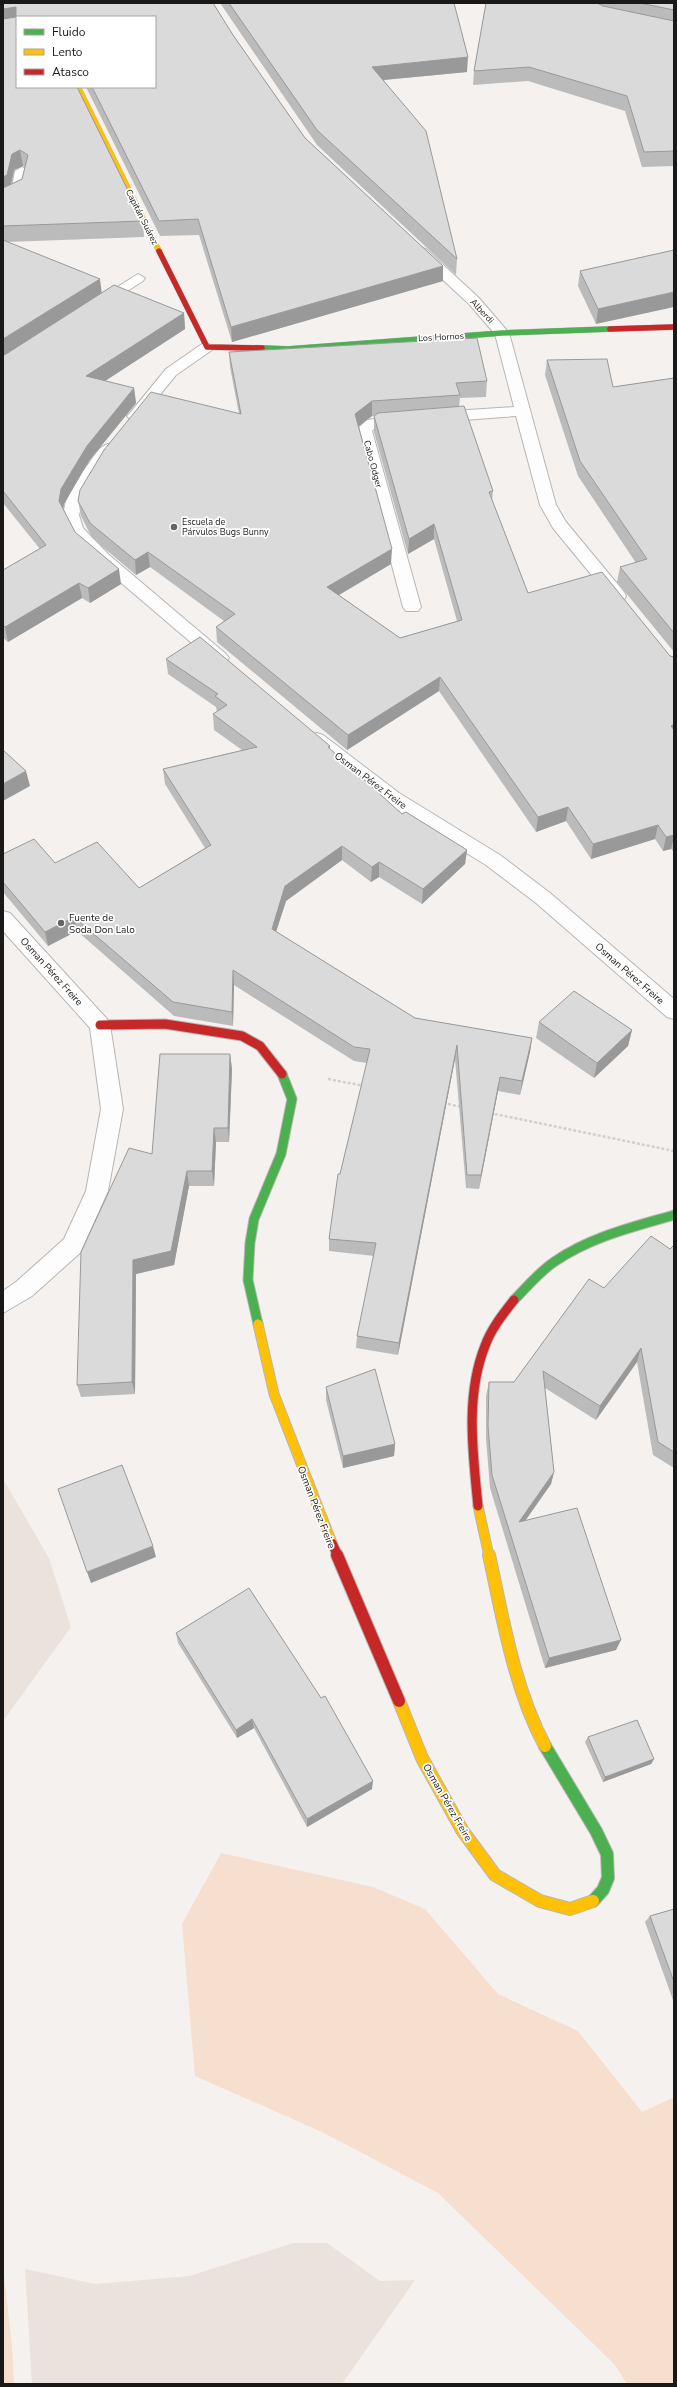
<svg xmlns="http://www.w3.org/2000/svg" width="677" height="2387" font-family="'Nunito Sans',sans-serif">
<rect width="100%" height="100%" fill="#f5f1ef"/>
<path fill="#eae2dd" d="M3,1479l46,79 22,69 -68,94z
M293,2243h34l53,38 35,-1 -73,104h-310l-7,-115 70,15 95,-8z"/>
<path fill="#f7dfd0" d="M221,1853l152,34 52,22 73,85 80,37 64,81 32,-15v287h-47l-13,-20 -176,-171 -114,-60 -129,-57 -13,-152z
M3,2266l9,80 2,38h-11z"/>
<g fill="none" stroke-linecap="round" stroke-linejoin="round">
<g stroke="#b8b6b4" stroke-width="2">
<path id="street" d="M22,167l7,4 -5,22 -21,11v-9l8,-4 4,-20z
M421,248l5,1 53,49 30,35 47,172 10,17 58,70 2,4 -2,4h-12l-59,-72 -13,-23 -24,-89 -79,6 -8,-5 8,-5 77,-5 -19,-73 -26,-30 -53,-49 -2,-3 2,-3z
M138,274l7,4 -2,3 -41,26 -5,1 -7,-4z
M207,343l7,4 -2,3 -36,25 -36,44h-10l-3,-3 3,-3 36,-44 36,-25z
M403,415l5,2 3,3 -3,3 -32,4 -4,4 49,176 -3,4h-12l-3,-4 -47,-177 11,-10z
M108,444l6,2 2,3 -23,31 -10,19 -4,16 4,13 26,27 117,99 3,4 -3,4 -6,2 -6,-2 -122,-104c-38,-35 -35,-52 -5,-92 6,-8 11,-19 21,-22z
M317,733l6,2 76,58 101,62 50,38 124,106v20l-7,-2 -131,-114 -50,-38 -101,-62 -74,-60 -3,-4 3,-4z
M3,911l7,2 97,106 3,6 13,84 -15,82 -28,62 -48,43 -29,17v-22l13,-9 48,-43 22,-48 15,-82 -11,-81 -87,-97z"/>
</g>
<g stroke="#b8b6b4" stroke-width="6">
<path id="fast-far2" d="M262,348l26,1 214,-16 108,-4"/>
</g>
<g stroke="#b8b6b4" stroke-width="11">
<path id="fast-far1" d="M514,1300c13,-13 25,-28 40,-38 36,-25 79,-35 120,-47
M258,1324l-10,-44 2,-37 4,-24 27,-65 11,-55 -10,-25"/>
</g>
<g stroke="#b8b6b4" stroke-width="14">
<path id="fast" d="M545,1746l51,85 11,23 1,24 -5,12 -10,11"/>
</g>
<g stroke="#b8b6b4" stroke-width="6">
<path id="slow-far2" d="M78,87l81,164"/>
</g>
<g stroke="#b8b6b4" stroke-width="11">
<path id="slow-far1" d="M258,1324l16,70 58,149
M478,1506l11,50"/>
</g>
<g stroke="#b8b6b4" stroke-width="14">
<path id="slow" d="M489,1555c14,64 25,133 56,191
M399,1701l23,57 40,72 33,45 45,26 30,8 23,-8"/>
</g>
<g stroke="#b8b6b4" stroke-width="6">
<path id="jam-far2" d="M159,251l48,96 55,1
M610,329l64,-2"/>
</g>
<g stroke="#b8b6b4" stroke-width="11">
<path id="jam-far1" d="M100,1025l65,-1 77,12 18,10 22,28
M478,1506c-5,-52 -13,-110 7,-160 6,-17 18,-32 29,-46
M332,1543l6,13"/>
</g>
<g stroke="#b8b6b4" stroke-width="14">
<path id="jam" d="M337,1555l62,146"/>
</g>
<path stroke="#d1d0cf" stroke-width="2.5" stroke-dasharray="3 2" stroke-linecap="butt" d="M328,1079l36,7
M443,1103l19,4
M490,1113l184,38"/>
<use href="#street" fill="#fefdfd" fill-rule="evenodd"/>
<use href="#fast-far2" stroke="#4caf50" stroke-width="5.5"/>
<use href="#fast-far1" stroke="#4caf50" stroke-width="9"/>
<use href="#fast" stroke="#4caf50" stroke-width="12"/>
<use href="#slow-far2" stroke="#ffc107" stroke-width="5.5"/>
<use href="#slow-far1" stroke="#ffc107" stroke-width="9"/>
<use href="#slow" stroke="#ffc107" stroke-width="12"/>
<use href="#jam-far2" stroke="#c62828" stroke-width="5.5"/>
<use href="#jam-far1" stroke="#c62828" stroke-width="9"/>
<use href="#jam" stroke="#c62828" stroke-width="12"/>
</g>
<path fill="#bcbbbb" fill-rule="evenodd" d="M3,3l230,32 72,103 138,128v15l-211,61 -33,-107 -39,1 -74,-149h69l-138,-70 126,204 1,16 -137,5 95,51 82,20 1,16 -80,52 29,7 2,15 -47,58 -25,43 -1,5 12,23 46,52 -31,19 -8,-5 -74,44 -5,-4v-68l37,-21 -37,-46zM23,166l2,1 -3,12 -11,5 3,-14z
M220,3h234l13,69 -83,8 73,179 -1,16 -139,-130z
M486,3h188v163l-32,1 -17,-56 -97,-30 -55,4 1,-14z
M674,250l-78,74 -18,-38 2,-15z
M229,352l258,29 -1,16 -26,1 -1,9 34,84 -1,10 36,92 142,63 4,1v195l-3,-3 -8,2 -8,-12 -64,20 -25,-38 -30,11 -97,-141 -92,59 -130,-108 -1,-15 8,-6 -74,-54 -14,8 -44,-37 -11,-22 -3,-15 161,-87 -9,-47zM372,416h2v16l34,122 26,-15 23,82 -57,17 -61,-43 52,-31 -32,-138z
M547,360l66,27 61,-9v274l-57,-70 3,-15 16,-4 -58,-87 -33,-101z
M166,659l164,87v3l72,65 65,36 -2,14 -43,40 -43,-27 -8,5 -29,-22 -56,41 -10,31 139,86 117,20 -2,14 -10,43 -22,-4 -19,98 -13,-1 -11,-129 -57,296 -42,-7 1,-12 17,-80 -45,-5v-12l11,-65 27,-111 -13,-2 -120,-76 -1,41 -59,-10 -97,-85 -29,15 -45,-54v-38l52,9 84,25 66,-40 -40,-64 -2,-15 79,-19 -28,-20 -1,-16 4,-2 -1,-5 -48,-33z
M539,1022l93,8 -4,16 -34,32 -58,-40z
M230,1054l2,15 -3,73h-13l-2,44h-25l-15,79 -38,9 -1,120 -54,3 -4,-12 75,-231z
M674,1245v223l-21,-13 -16,-93 -41,58 -51,-32 9,84 -3,12 -26,36 91,130 -71,18 -55,-180 -4,-49v-43l3,-14h25l90,-94 66,-39z
M326,1387l69,57 -1,12 -51,12 -17,-68z
M176,1633l196,156 -65,38 -53,-99 -17,10 -59,-95z
M588,1737l66,22 -3,5 -48,18 -18,-40z
M674,1909v94l-29,-81 5,-6z"/>
<path fill="#999" d="M16,7l1,10 -14,7v-15z
M468,57l-1,15 -95,9v-14z
M20,150l3,16 -9,4 -4,20 -7,4v-17l9,-23z
M443,266v15l-211,61 -1,-15z
M100,279l2,16 -99,61v-17z
M674,292v15l-78,17 2,-15z
M184,313l1,16 -97,63 -2,-16z
M134,388l2,15 -47,58 -25,43 -2,13 -3,-16 2,-12 26,-43z
M372,401v15l-17,13v-15z
M434,524v15l-26,15 1,-15z
M392,549l-1,15 -64,38v-15z
M148,552l2,15 -14,8 -1,-15z
M119,569l2,15 -31,19 -2,-15z
M79,583l3,15 -74,44 -3,-15z
M440,677l-1,14 -92,59 1,-15z
M674,724v14l-3,-12z
M26,771l4,15 -27,15v-17z
M568,807l-2,14 -30,11 2,-15z
M658,825l-3,14 -64,20 2,-15z
M674,835v2l-3,12 -8,2 3,-14z
M342,846v14l-56,41 -14,43v-15l13,-43z
M467,850l-2,14 -43,40 1,-15z
M379,862v15l-8,5 1,-15z
M74,917l3,14 -29,15 -3,-14z
M233,970l1,15 -1,41 -1,-14z
M632,1030l-4,16 -34,32 3,-15z
M532,1038l-2,14 -10,43 2,-14z
M457,1045l-2,14 -57,296 1,-12z
M230,1054l2,15 -3,73 -1,-14z
M500,1077l-2,14 -19,98 2,-14z
M214,1128l2,14 -2,44 -2,-15z
M187,1171l2,15 -15,79 -38,9 -1,120 -3,-12 1,-122z
M641,1348l-4,14 -41,58 4,-14z
M395,1444l-1,12 -51,12v-12z
M554,1472l-3,12 -35,50 3,-12z
M153,1546l3,11 -65,26 -4,-11z
M621,1640l-5,10 -71,18 4,-10z
M252,1719l2,9 -17,10 -1,-8z
M654,1759l-3,5 -48,18 2,-5z
M373,1781l-1,8 -65,38v-8z"/>
<path fill="#dbdada" stroke="#999" d="M3,3h210l20,32 72,103 138,128 -212,61 -33,-108 -39,2 -67,-134h63v-70h-138v70h60l66,134 -140,5v-38l19,-9 6,-24 -8,-5 -8,4 -5,21 -4,2v-158l13,-2v-10l-13,2z
M229,3h225l14,54 -96,10 54,64 31,128 -140,-129z
M486,3h111l6,3 71,15v130l-30,1 -17,-56 -98,-29 -55,4z
M640,3h34v7z
M3,240l97,39 -97,60z
M674,250v42l-76,17 -18,-38z
M114,285l70,28 -98,63 48,12 -47,58 -26,43 -2,12 16,31 44,37 -31,19 -9,-5 -74,44 -2,-2v-55l43,-25 -43,-54v-136l3,-1z
M477,338l10,43 -31,2 4,12 -88,6 -17,13 37,135 -65,38 73,51 62,-18 -28,-96 -25,15 -35,-123 4,-3 86,-7 29,85 -4,1 39,101 74,-21 68,84 4,1v67l-3,2 3,4v105l-8,2 -8,-12 -65,19 -25,-37 -30,10 -98,-140 -92,58 -132,-108 19,-13 -87,-62 -13,8 -45,-37 -12,-22 2,-11 24,-40 47,-58 90,22 -12,-62z
M607,359l6,28 61,-9v255l-54,-66 27,-8 -67,-98 -33,-101z
M200,637l130,109 -2,1 74,67 4,-2 61,38 -44,39 -44,-27 -7,5 -30,-21 -57,40 -13,43 143,89 117,20 -10,43 -22,-4 -19,98h-14l-10,-130 -58,298 -42,-7 19,-93 -47,-4 9,-65h2l30,-125 -16,-2 -121,-77 -1,42 -59,-10 -99,-85 -29,15 -42,-50v-28l31,-15 21,24 42,-21 42,46 72,-43 -48,-76 94,-22 -44,-33 14,-9 -12,-9 3,-2 -52,-35z
M3,750l23,21 -23,13z
M574,991l58,39 -35,33 -58,-41z
M160,1054h70l-2,74h-14l-2,43h-25l-16,80 -38,9 -1,122 -55,3 4,-133 48,-104 23,6z
M651,1236l19,13 4,-4v207l-16,-10 -17,-94 -41,58 -57,-35 11,101 -35,50 58,-14 44,132 -72,18 -57,-183 -4,-49 1,-44h25l75,-103 15,9z
M375,1369l20,75 -52,12 -17,-69z
M122,1465l31,81 -66,26 -29,-83z
M249,1588l72,110 4,-2 48,85 -66,38 -55,-100 -16,11 -60,-97z
M637,1720l17,39 -49,18 -17,-40z
M674,1909v73l-24,-66z"/>
<g fill="#676563" stroke="#fff" stroke-width="1.5">
<circle cx="174" cy="527" r="4"/>
<circle cx="61" cy="923" r="4"/>
</g>
<g text-anchor="middle" stroke-width="3.5" stroke-linejoin="round" paint-order="stroke">
<g font-size="9" fill="#1b1917" stroke="#fff">
<text transform="translate(142 217) rotate(63)" y="3">Capitán Suárez</text>
<text transform="translate(482 311) rotate(47)" y="3">Alberdi</text>
<text transform="translate(441 337) rotate(-3)" y="3">Los Hornos</text>
<text transform="translate(373 464) rotate(75)" y="3">Cabo Odger</text>
</g>
<g font-size="9" fill="#1b1917" stroke="#fff" text-anchor="start">
<text x="182" y="525">Escuela de<tspan x="182" dy="10">Párvulos Bugs Bunny</tspan></text>
</g>
<g font-size="10" fill="#1b1917" stroke="#fff">
<text transform="translate(371 780) rotate(37)" y="4">Osman Pérez Freire</text>
<text transform="translate(52 971) rotate(48)" y="4">Osman Pérez Freire</text>
<text transform="translate(630 973) rotate(41)" y="4">Osman Pérez Freire</text>
<text transform="translate(317 1507) rotate(69)" y="4">Osman Pérez Freire</text>
<text transform="translate(448 1802) rotate(60)" y="4">Osman Pérez Freire</text>
</g>
<g font-size="10" fill="#1b1917" stroke="#fff" text-anchor="start">
<text x="69" y="921">Fuente de<tspan x="69" dy="12">Soda Don Lalo</tspan></text>
</g>
</g>
<rect width="677" height="2387" fill="none" stroke="#1b1917" stroke-width="8"/>
<rect x="16" y="16" width="140" height="72" fill="#ffffff" stroke="#a4a3a2"/>
<rect x="24" y="29" width="20" height="6" fill="#4caf50" stroke="#a4a3a2"/>
<text x="52" y="36" font-size="12" fill="#1b1917">Fluido</text>
<rect x="24" y="49" width="20" height="6" fill="#ffc107" stroke="#a4a3a2"/>
<text x="52" y="56" font-size="12" fill="#1b1917">Lento</text>
<rect x="24" y="69" width="20" height="6" fill="#c62828" stroke="#a4a3a2"/>
<text x="52" y="76" font-size="12" fill="#1b1917">Atasco</text>
</svg>
